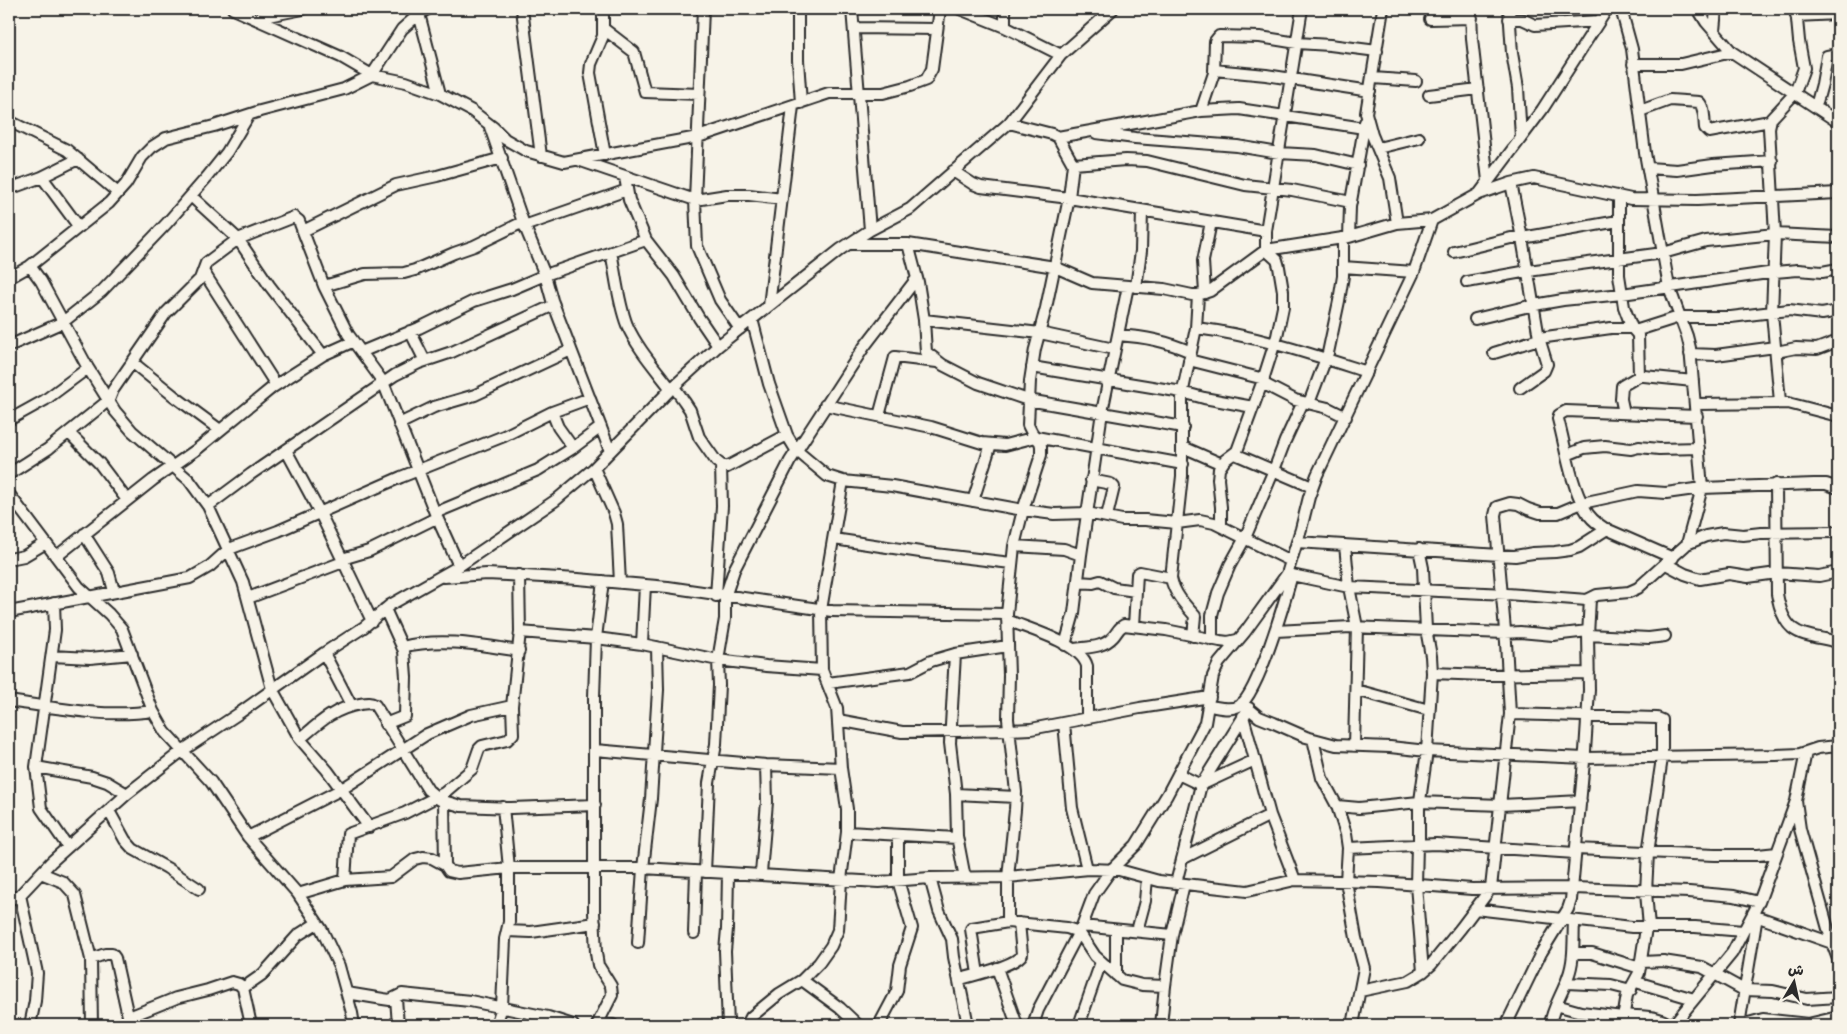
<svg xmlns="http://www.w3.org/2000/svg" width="1847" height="1034" font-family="'Balsamiq Sans','Playpen Sans Arabic',sans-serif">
<rect width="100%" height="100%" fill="#f7f3e8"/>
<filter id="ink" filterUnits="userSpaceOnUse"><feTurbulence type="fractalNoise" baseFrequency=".02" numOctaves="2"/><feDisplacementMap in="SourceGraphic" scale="10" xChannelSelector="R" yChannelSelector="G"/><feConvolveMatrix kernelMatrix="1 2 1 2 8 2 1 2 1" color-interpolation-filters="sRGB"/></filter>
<g filter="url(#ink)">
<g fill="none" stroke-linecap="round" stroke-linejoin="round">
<g stroke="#2b2b2b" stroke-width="14">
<path id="minor" d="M233,9l108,48 31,18 34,7 34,12 32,17 22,17 11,11 21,12 38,11 134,-25 131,-44h54l27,-7 16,-6 6,-11 8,-60
M522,9l19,147
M603,9v27l-12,28 -1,9 15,82
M703,9l-8,191 2,46 23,54 20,29
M798,9v51l3,43
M852,9l18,221
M960,9l45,18 56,28
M1383,9l-17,104 6,22 18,43 7,45
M1471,9l1,30 16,142
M1509,9l3,44 6,35 3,49
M1698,9l8,13 26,30 106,70
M418,10l22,84
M1796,16l42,-2
M258,18l45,-9
M1430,19l42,-1
M1509,19h13l13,6 63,-4
M1005,27v-18
M854,28l83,1
M604,29l30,23 11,40 54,2
M1714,31l2,-22
M1633,64h48l51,-12
M1214,70l52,5 104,16
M1373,78l43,3
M1429,95l49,-6
M1816,106l6,-22 5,-28 11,-2
M1201,111l13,-38 1,-32 4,-5 41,1 37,6 33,2 47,6
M1640,111l30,-11 29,2c6,6 5,18 6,26l4,4 61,-11
M9,121l58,29 51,43
M490,127l33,95 22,53 7,25 58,151
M1096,133l39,5 102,8 42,7 37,2 42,10
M1058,137l143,-26 38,-2 125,19
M1378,148l41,-10
M578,160l117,40 32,-5h22l33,4
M1073,164l53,-4 21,1 98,24 47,5 59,12
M1648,168l29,2 36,-5 59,-4
M953,171l20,13 8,3 88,11 197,33
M42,177l37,50
M625,177l4,23 17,40 28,36 25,42 19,28
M1511,183l11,55 17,100 8,26 -3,7 -24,17
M9,189l33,-12 36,-18
M1479,194l32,-11 23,-5 97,21 66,1 141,-7
M191,196l47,43 31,46 54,70
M1619,197v78l5,32 8,21 6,7 1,41
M524,226l103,-36
M303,231l93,-46 41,-9 65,-18
M1349,237l1,-30 15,-85
M850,244h58l147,23 37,16 72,6 28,6h6l12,-4 56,-41 83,-13 48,-14 35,-3 47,-26 63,-84 65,-101
M908,244l10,38 6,38 2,32 17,13 35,18 50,17 155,27
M611,252c5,24 7,50 16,73 10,23 29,44 44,64
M1454,252l57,-14h11l96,-17
M30,266l11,15 47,87 27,43 17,20 57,49 19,26 35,76 29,107 28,50 27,31 42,57
M1343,267l71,5
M203,271l73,114
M9,278l21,-12 79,-63 17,-19 16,-27 10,-10 14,-9 48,-12 46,-15 84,-22 28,-14 30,-46 17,-15 9,-5
M1467,282l61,-11 135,-18 43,-12 69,-7 63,3
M324,286l41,-12 39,-1 11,-3 39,-17 20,-7 49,-24
M1136,287l5,-36 1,-40
M1205,293l-2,-32 8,-39
M769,306l24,-200
M752,319l17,65 18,51 9,15 31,26 16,5 49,5 131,24 31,4 33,-1 35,7h23l32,3 23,-3 14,3 77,38
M1475,319l59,-14 29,-5 59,-6 153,-22 23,-2 24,2 16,-3
M924,320l116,13 74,16
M1196,328c59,7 115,26 171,44
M410,331l15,30
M1635,331l44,-14h52l58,-7 33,4 16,-3
M1118,335c28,2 48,6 73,17
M1539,338l72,-10h21
M9,346l54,-24 39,-31 65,-68 40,-46 20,-25 22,-37
M361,352l58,-24 55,-27 38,-12 33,-14 101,-35
M1776,352l20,-4 21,1 21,-8
M1494,353l45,-14
M1690,354l26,1 59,-8
M1189,360l75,19
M132,362l42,34 46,34
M1032,367l150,25 22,6 49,9
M1262,383l33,17 33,8 18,9
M674,387l10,14 6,9 9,27 17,24 5,4 6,2 60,-32
M1780,402l-8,-89 3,-79 -6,-106 2,-9 24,-26 9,-25 -5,-27 -3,-32
M1309,403l19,-50 11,-52 4,-25v-38
M1696,404l92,-1 50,13
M825,405l106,22 51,16 23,2 31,-8 147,27
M552,412l6,15 15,21
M1624,413l-3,-14 1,-13 17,-10h5l49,5
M879,416l16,-59 42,5
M9,420l36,-20 43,-32
M399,424l35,-17 41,-12 96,-45
M69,433l30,30 28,37
M1183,447l39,17
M286,450l34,63 52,108
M1235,454l77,33
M1567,455l17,-7 21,-2 26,3 8,-2 20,2 40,-1
M594,468l20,45 3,11 3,59
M9,474l39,-25 61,-49 4,-10 53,-77 34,-34 6,-16 32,-24 56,-22 5,4 25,65 24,48 35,48 52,131 24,53
M1091,480l20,4 3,3 -7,29
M1776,484l1,110c8,44 24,39 61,48
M9,494l70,93 30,27 13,15 31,82 12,21 46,50 37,55 50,57 24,36 17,36 13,47 2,12
M973,501l18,-57
M208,506l43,-32 144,-99 24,-12 33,-11 102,-47
M435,513l103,-43 35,-22 28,-21
M1221,526v-19l-3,-28 1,-10 6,-9 12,-9 25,-68 15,-47 6,-29v-16l-4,-24 -2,-7 -11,-10v-19l36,-222
M84,534l25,39 5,18
M834,539l93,14 84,10
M1297,542l218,14 18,-3 22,-1 15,-2 9,-3 28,-18
M1687,544l19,-8 17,-3 20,2 18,-2 77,-1
M1345,545l4,42 8,40 -3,119
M1014,546l50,3 17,6
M57,556l96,-76 43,-30 77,-63 50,-32 29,-13
M1673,558l-69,-30c-8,-5 -15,-11 -19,-19 -15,-27 -19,-60 -27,-90l1,-4 7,-4 131,5
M9,559l15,-3 22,-13
M342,559l27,-8 67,-33
M1666,564l19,10 15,5 29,-5 19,3 29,-4 42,3 19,-4
M1287,574l62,13 158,7 80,6 10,-5 32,-3 9,-4 49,-44 15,-56 -12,-140 -3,-12 -18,-49 -24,-134 -13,-104 -11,-40
M444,577l43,-3 91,5 90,8 164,24 175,3
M1078,582l15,1 7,-2 14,7 22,3
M716,596l6,-90 -1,-41
M248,598l95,-36
M54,603l1,27 -19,137 5,41 27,39
M385,609l19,42 2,26 -1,39 -20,8
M9,612l181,-34 19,-11 20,-18 49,-18 123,-54 103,-41 48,-24 38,-14
M1007,620c21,9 74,23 80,46v52
M1134,626l3,-52 3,-2 31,6
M1276,631l75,-4 154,6 15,-1 33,3 35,-4
M520,632l76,6 46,6 76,16 48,6 56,4
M1588,635l61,3 16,-2
M1193,636l2,-20c-11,-12 -21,-23 -24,-38l11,-102v-81l14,-67 2,-33
M1212,640v-25l6,-22 12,-28 15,-27 29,-68 11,-29 18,-39
M642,644l3,-59
M1065,645l9,-32 7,-58 21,-143 26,-126
M402,647c39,-10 78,-2 117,4
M1075,649c13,-2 28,-1 38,-12 4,-4 5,-9 11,-12l42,5 54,11 8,1 9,-2
M324,653l27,52
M955,654l-5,89 6,51 1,42 8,42
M52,656l38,2 42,-4
M1432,673l53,2 104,-2
M828,683l82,-11 21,-11 24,-7 53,-8
M1356,690l73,20
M9,701c47,7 97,17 144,10
M1242,703l17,14 15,6 32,14 30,8 54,2 37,4 158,7 191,-3 24,-1 18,-6 20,-2
M1209,706c9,1 21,5 30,0 19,-12 46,-106 53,-131
M1510,714l147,4 5,2v38l-14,95 -2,39 3,35
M1243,716l27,99 25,65
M838,720l64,12 107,-2 22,-1 109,-21 70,-11
M1064,723l8,85 15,61
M300,739c20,-17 33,-30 60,-35 6,-1 10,-2 15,1l53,85 12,10 21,6 50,2 84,-3
M1313,739l9,39 15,28 9,28 2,14 -2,33 10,57 8,30 -11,57
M595,750l171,15 75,3
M1806,752l-10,49 4,28 32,114 6,16
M36,767l56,10 15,5 20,12
M1178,774l23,11 54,-25
M956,794l60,3
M444,801l1,64
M1337,806l22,2 60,-6 82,3 80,-4
M109,811l16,29 8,9 34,19 32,21
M847,832l110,6
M248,837l94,-48 85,-55 44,-19 41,-9
M1417,845l-1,40 7,87
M1419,845v-37l8,-57 5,-78 -1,-17 -5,-27 -3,-61 -4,-19
M1348,848l88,-4 139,9
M1576,849l139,6h43l19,-2
M1182,859l88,-44
M705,872l4,-89 7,-39 3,-59 -1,-25 7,-41v-22l9,-27 56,-109 74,-114 53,-69
M41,873l22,9 12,13 16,64 1,66
M761,873l6,-71 -1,-37
M930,878l9,33 13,28 2,18 14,68
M345,880l3,-46 57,-21 39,-20 28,-24 7,-20 3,-3 25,-6 6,-6 -1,-28 8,-74 -1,-57
M1176,883l25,-98 48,-77
M298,894l47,-14 46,-3 24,-18 8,-2 9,1 13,7 4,6 9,2 51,-5h134l236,14 51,-4 78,-1 81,-8 30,1 40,11 88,10 48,-11 85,2 92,7 101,-1 116,4 45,4 25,6
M20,895l17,78 -2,28 -5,24
M9,900l11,-5 31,-33 76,-68 55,-43 56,-37 86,-61 40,-26 26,-22 69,-39 97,-66 38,-32 77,-79 47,-43 123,-97 29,-19 40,-21 99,-86 52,-68 52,-46
M1475,909l157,18h63l48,4
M1753,915l79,28
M1008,922v-45l7,-67 1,-18 -8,-73 1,-44 -2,-61 7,-68 9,-36 18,-55v-9l-1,-4 -8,-9 -4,-8 2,-44 5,-32 11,-41 23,-110 4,-34 -15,-27 -6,-3 -43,-11
M1082,926l90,9
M507,931l24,1 64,-9
M1137,931l8,-30 2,-23
M694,933l2,-61
M638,943l5,-75 8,-69 7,-109 -1,-43
M1573,953h19l48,15
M91,959l14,-5h7l3,4 15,67
M1642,962l21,-1 39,6 42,23 29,1 34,8 31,-2
M997,968l20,57
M978,974l-7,-45 1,-1 36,-6 59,6 12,4 16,24 27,24 20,5 23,1
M1116,975v-45
M960,979c12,-3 57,-14 62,-25l-3,-31
M802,980l38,28 18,17
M1636,982l58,17
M1566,983l45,2 20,5
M243,988l20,-14 35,-39 19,-12
M1360,991l48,-10 15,-9 8,-7 30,-37 30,-40 19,-174 -4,-72 -11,-127 2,-8 13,-4 8,1 10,5 12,4h18l24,-10 56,-12 28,2 36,-5 112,-4h12l12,4
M347,993l36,6 7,1 12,-6 68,7 78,16 25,8
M396,998l2,27
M1556,1005l25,7 42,5
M1624,1015c15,2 33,-1 46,10
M129,1017l47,-19 32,-8 24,-8 7,2 4,4 8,37
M599,1022l14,3
M496,1025l6,-18 3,-68 4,-17v-54l-6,-61
M597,1025l15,-30 -1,-9 -13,-21 -2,-12 -2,-41v-215l2,-59 7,-57
M728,1025l-3,-74 2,-22 1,-56
M747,1025l4,-8 28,-23 23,-14 17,-17 12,-17 7,-16 3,-50 6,-48v-23l-6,-41 -4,-60 -15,-38 -1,-60 22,-129
M879,1025l18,-34 3,-26 12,-37 -14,-48v-45
M1033,1025l5,-15 44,-84 12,-32 17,-24 25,-25 31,-50 38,-72 8,-47 6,-13 26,-31 42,-58 14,-45 8,-32 8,-22 97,-203 18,-52
M1079,1025l22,-63
M1161,1025l4,-39 7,-51 12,-51
M1506,1025l35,-72 27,-44 3,-9 14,-149 4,-61 -1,-55 2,-36
M1550,1025c2,-17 13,-32 18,-48 7,-18 5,-38 6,-56
M1622,1025l5,-30 12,-22 7,-45
M1673,1025l59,-72 27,-51 37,-101
M1739,1025l18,-109
M1741,1025l22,-6 45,5 30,-7"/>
</g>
<use href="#minor" stroke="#f7f3e8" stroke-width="10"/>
</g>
</g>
<rect width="1847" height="1034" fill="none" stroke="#f7f3e8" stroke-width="30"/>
<rect x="15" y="15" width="1817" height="1004" fill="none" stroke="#2b2b2b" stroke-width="2" filter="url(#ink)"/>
<g transform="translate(1794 982) rotate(9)" stroke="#f7f3e8" stroke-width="4" paint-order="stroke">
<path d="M0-4L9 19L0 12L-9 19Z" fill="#2b2b2b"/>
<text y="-8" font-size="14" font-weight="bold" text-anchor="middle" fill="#2b2b2b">ش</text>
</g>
</svg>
